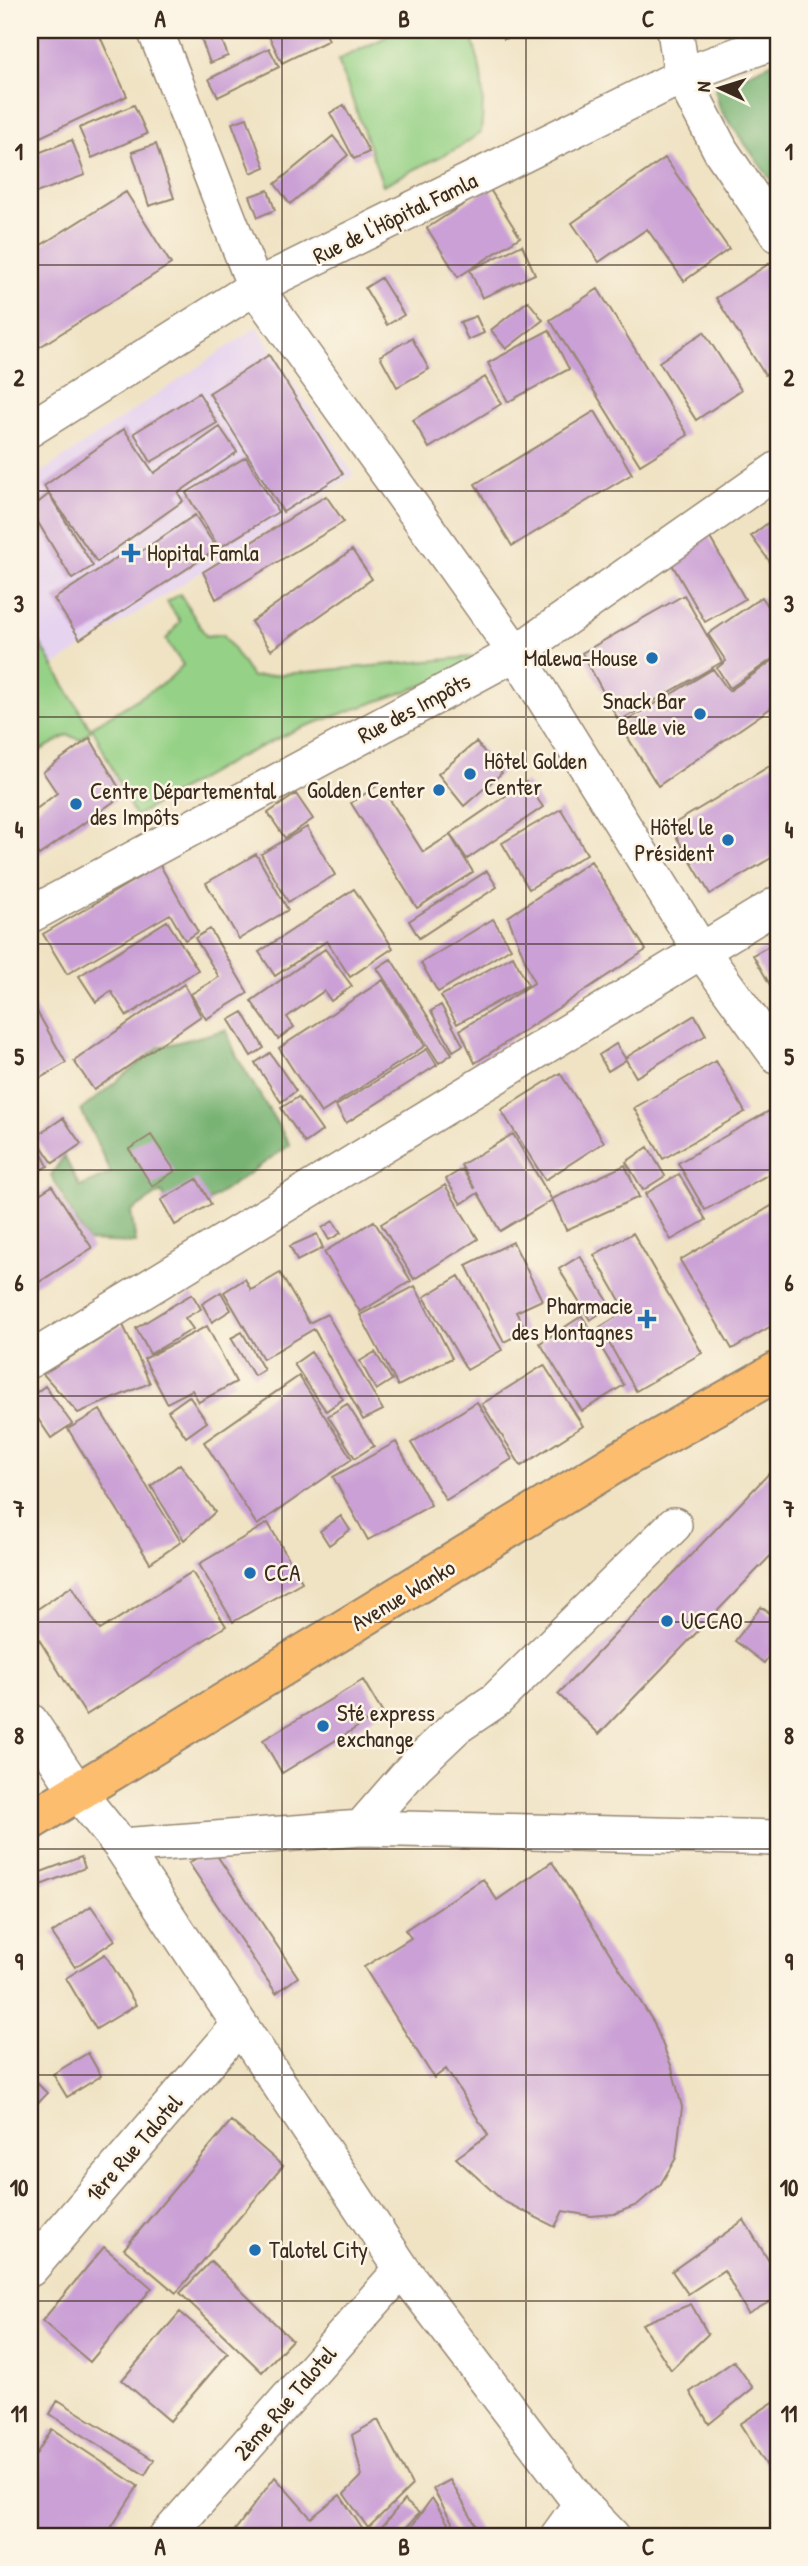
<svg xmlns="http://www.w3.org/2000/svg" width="808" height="2566" font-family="'Patrick Hand',sans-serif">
<rect width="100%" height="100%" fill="#fcf5e5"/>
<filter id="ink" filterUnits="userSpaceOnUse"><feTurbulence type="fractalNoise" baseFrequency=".0143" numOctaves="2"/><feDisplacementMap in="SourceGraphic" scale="14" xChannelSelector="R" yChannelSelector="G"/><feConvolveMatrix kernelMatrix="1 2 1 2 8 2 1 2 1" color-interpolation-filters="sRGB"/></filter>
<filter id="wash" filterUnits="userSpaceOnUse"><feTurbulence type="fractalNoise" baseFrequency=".00686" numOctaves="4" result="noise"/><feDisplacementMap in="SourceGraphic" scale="28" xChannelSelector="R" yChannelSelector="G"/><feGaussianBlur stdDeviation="1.57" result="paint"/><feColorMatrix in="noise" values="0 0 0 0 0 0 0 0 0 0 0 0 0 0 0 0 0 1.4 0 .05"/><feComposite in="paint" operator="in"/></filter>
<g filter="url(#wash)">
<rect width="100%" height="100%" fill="#f0e3c4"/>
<path fill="#e6d3f0" d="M257,327l97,148 -301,191 -23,-40v-146z"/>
<path fill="#95d186" stroke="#687e52" stroke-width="2" d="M386,30h82c15,33 17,66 13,102l-21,15 -77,38 -45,-125 48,-23z
M180,594l26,42 17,-2 29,43 264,-24 -218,76 -61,29 -102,58 -43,-89 76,-47 15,-15 -17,-25 14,-19 -13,-19z
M30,626l61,104 -10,10 -13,-5 -38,21z"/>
<path fill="#78b373" stroke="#5a6e48" stroke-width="2" d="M778,60v130l-58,-81 -5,-21z
M226,1030l11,27 53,88 -107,74 -22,-27 -30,20 5,31 -49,-2 -36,-66 13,-19 16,31 31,-14 -30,-63 78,-63z"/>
<g id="blocks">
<path fill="#cba0d6" d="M30,30h67l30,66 -97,46z
M198,30h20l10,26 -18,7z
M266,30h58l5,10 -47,23z
M502,30h37v1l-35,8z
M269,48l10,19 -61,30 -9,-18z
M134,105l13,29 -55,24 -13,-30z
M344,105l25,47 -15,7 -24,-46z
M247,118l18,49 -14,6 -19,-50z
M333,136l15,19 -58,49 -15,-20z
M72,140l13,35 -49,18 -6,-17v-20z
M156,144l18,54 -25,8 -17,-54z
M665,158l64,91 -45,32 -37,-52 -48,33 -27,-39z
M489,188l31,49 -62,40 -31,-49z
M268,190l7,20 -17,7 -8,-21z
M126,192l45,72 -141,89v-101z
M522,245l13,29 -53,24 -12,-28z
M770,263l8,14v90l-13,8 -49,-77z
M381,278l23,37 -17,10 -22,-37z
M598,289l90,146 -48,30 -90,-145z
M528,301l15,19 -37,29 -15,-19z
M476,316l8,17 -16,7 -8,-18z
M549,330l20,39 -61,33 -20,-39z
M704,332l37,58 -45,30 -37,-58z
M412,338l17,31 -32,18 -17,-31z
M269,355l74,119 -60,38 -74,-119z
M485,377l16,27 -72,44 -16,-28z
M199,393l18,30 -66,39 -17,-29z
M595,411l37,63 -120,72 -37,-62z
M220,427l17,25 -59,41 5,8 -86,61 -53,-76 80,-57 30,44z
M246,457l32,55 -59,36 -33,-55z
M49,494l44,72 -21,13 -42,-70z
M326,496l18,26 -128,77 -13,-27z
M195,515l22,34 -137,90 -26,-40 79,-52 4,7z
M778,515v58l-27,-37z
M706,531l39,68 -40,23 -39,-68z
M352,550l20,29 -101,71 -20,-28z
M684,595l38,67 -103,59 -37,-68z
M762,597l16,24v34l-48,33 -13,-20 9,-7 -18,-27z
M778,657v46l-120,83 -38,-61 93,-56 16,22z
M90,738l33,57 -84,60 -9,-13v-28l27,-21 -14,-21z
M476,742l26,31 -38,33 -26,-32z
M778,761v93l-68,40 -40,-68z
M526,782l17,25 -76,52 -17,-25z
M380,784l43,68 27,-17 23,37 -56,36 -66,-105z
M296,794l17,25 -28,19 -17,-25z
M561,809l26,45 -58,35 -27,-46z
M307,827l28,48 -47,27 -27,-48z
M256,854l32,56 -49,29 -33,-56z
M591,861l55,89 -171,113 -15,-33 74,-47 -26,-66z
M160,865l38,67 -13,8 -15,-26 -103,60 -24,-40z
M487,871l10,16 -78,51 -10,-17z
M354,889l39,59 -43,29 -23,-36 -52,35 -16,-24z
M493,919l18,29 -73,44 -17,-29z
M167,921l31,49 -71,46 -16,-25 -15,11 -17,-26z
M210,929l38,64 -42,26 -15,-25 28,-17 -24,-39z
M778,941v55l-1,1 -24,-42z
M325,949l27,37 -21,15 -7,-10 -37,26 7,10 -16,12 -27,-38z
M513,956l15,29 -71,39 -16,-28z
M391,959l61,95 -13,9 -62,-95z
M383,980l42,66 -104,67 -42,-65z
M184,984l17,32 -107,74 -20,-29z
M30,999l36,64 -36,21z
M441,1005l22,40 -10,6 -22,-40z
M243,1012l21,36 -13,8 -22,-36z
M695,1015l11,20 -70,42 -10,-17 -18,11 -9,-16 17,-11 9,14z
M427,1049l10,16 -91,58 -10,-17z
M270,1053l26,38 -15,11 -26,-39z
M716,1061l29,51 -82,47 -29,-51z
M560,1073l44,69 -59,38 -44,-70z
M298,1097l24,34 -17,12 -24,-35z
M769,1111l9,16v42l-73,41 -27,-47z
M63,1118l18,26 -28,19 -18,-26z
M513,1134l39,66 -52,31 -22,-38 -17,11 -15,-25 16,-10 13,20 -14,-24z
M32,1135l16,31 -18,9v-39z
M151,1135l24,36 -23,15 -23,-37z
M648,1147l17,29 -22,14 -17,-28z
M625,1165l14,32 -73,33 -14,-31z
M679,1174l27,46 -35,20 -26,-46z
M197,1179l14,25 -36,21 -14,-25z
M445,1185l33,54 -64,40 -33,-55z
M52,1186l40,62 -59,38 -3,-5v-81z
M778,1202v120l-46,27 -52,-89z
M333,1221l8,12 -12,7 -7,-12z
M374,1221l37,60 -51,31 -36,-60z
M633,1233l69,120 -66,38 -36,-64 26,-16 -32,-56z
M317,1234l6,14 -26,13 -7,-15z
M513,1242l29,58 -26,12 10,19 -22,11 -38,-77z
M580,1256l31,50 -21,14 -31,-51z
M280,1273l29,50 18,-9 56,96 -20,10 -49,-91 -51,30 -39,-67 21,-13 6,11z
M459,1276l43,74 -35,20 -43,-73z
M415,1286l37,72 -54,28 -38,-71z
M221,1292l10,18 -19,12 -10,-18z
M192,1294l9,15 -16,9 8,11 -43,25 -14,-26z
M582,1316l42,69 -42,26 -42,-68z
M123,1325l27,58 -72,30 -35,-39z
M207,1326l29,56 -37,20 -7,-12 -25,13 -23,-44z
M242,1332l22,38 -10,6 -23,-38z
M311,1352l32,47 -17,12 -32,-47z
M375,1352l17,28 -16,10 -16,-29z
M544,1365l39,61 -62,40 -39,-62z
M299,1376l53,83 -95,66 -53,-83z
M45,1386l27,38 -21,14 -21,-31v-10z
M189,1396l18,26 -21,15 -18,-26z
M477,1402l35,57 -66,41 -35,-57z
M347,1404l27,42 -19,12 -27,-42z
M100,1410l81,132 -31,21 -82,-134z
M396,1442l35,63 -63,35 -35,-63z
M180,1464l35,48 -31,28 -33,-54z
M778,1464v84l-179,186 -41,-40z
M341,1516l9,14 -21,15 -9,-14z
M268,1523l34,59 -69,40 -34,-58z
M192,1572l34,54 -140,89 -56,-90v-11l42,-28 28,44z
M761,1607l17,12v24l-14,20 -29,-22z
M363,1680l19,32 -100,61 -19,-33z
M212,1848l86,129 -22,16 -87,-130z
M81,1857l4,11 -55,21v-13z
M552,1862l102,161 18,45 10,39 -6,51 -16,27 -23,20 -23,9 -23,2 -28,-5 -8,16 -52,-26 -47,-43 32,-23 -42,-66 -12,9 -70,-111 47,-29 -6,-8 78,-51 14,21z
M91,1906l24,34 -40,27 -23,-34z
M105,1954l31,51 -40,24 -30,-51z
M88,2053l13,23 -34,21 -14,-23z
M30,2076l17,17 -17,18z
M231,2121l52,45 -107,127 -52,-44z
M744,2220l34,56v21l-30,17 -24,-44 -36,24 -16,-23z
M104,2247l48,41 -62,74 -48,-41z
M211,2261l81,79 -30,32 -82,-79z
M691,2304l17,30 -37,36 -29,-46z
M180,2312l48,41 -58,68 -48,-41z
M734,2361l19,27 -44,36 -19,-32z
M778,2399v84l-38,-59z
M58,2400l96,60 -9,15 -95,-61z
M378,2420l34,65 -44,43 -24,-34 18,-18 -10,-41z
M52,2429l86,57 -32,50h-76v-72z
M275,2477l36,41 29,-23 27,41h-132l-3,-2z
M450,2480l32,56h-22l-27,-47z
M432,2498l24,38h-51z
M404,2500l15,13 -19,23h-21l-3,-2z"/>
</g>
</g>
<g filter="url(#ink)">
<use href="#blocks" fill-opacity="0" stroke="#968671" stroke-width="2"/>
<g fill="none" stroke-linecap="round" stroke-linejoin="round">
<g stroke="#968671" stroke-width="38">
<path id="street" d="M155,30l100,257 261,366 184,296 78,108
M675,30l7,46 39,75 57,84
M30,429l225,-142 427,-211 96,-36
M30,915l486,-262 262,-184
M30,1360l748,-456
M30,1721l49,73 42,52 281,423 179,235 31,32
M361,1828l54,-62 41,-39 40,-27 178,-175
M121,1846l240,-18 417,10
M30,2269l208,-242
M167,2536l235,-267
M558,2536l23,-32"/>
</g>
<g stroke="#968671" stroke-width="42">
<path id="highway" d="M30,1821l594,-363 154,-87"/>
</g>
<use href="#street" stroke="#fff" stroke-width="35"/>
<use href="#highway" stroke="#fcbd6e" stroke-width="38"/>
</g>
</g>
<path fill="none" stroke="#3b2a1e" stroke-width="2" stroke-opacity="0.55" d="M282,30v2506M526,30v2506M30,265h748M30,491h748M30,717h748M30,944h748M30,1170h748M30,1396h748M30,1622h748M30,1849h748M30,2075h748M30,2301h748"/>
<g fill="#1f6fb2" stroke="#fcf5e5" stroke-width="2.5">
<path d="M127.5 542.5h7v7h7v7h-7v7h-7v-7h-7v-7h7z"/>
<circle cx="652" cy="658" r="7"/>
<circle cx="700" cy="714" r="7"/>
<circle cx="470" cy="774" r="7"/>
<circle cx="439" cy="790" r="7"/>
<circle cx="76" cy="804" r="7"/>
<circle cx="728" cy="840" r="7"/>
<path d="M643.5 1308.5h7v7h7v7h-7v7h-7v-7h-7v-7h7z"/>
<circle cx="250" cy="1573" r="7"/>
<circle cx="667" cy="1621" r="7"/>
<circle cx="323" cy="1726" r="7"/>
<circle cx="255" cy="2250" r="7"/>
</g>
<g text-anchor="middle" stroke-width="5" stroke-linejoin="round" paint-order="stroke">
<g font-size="23" fill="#3b2a1e" stroke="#fcf5e5">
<text transform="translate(395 218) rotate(-26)" y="8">Rue de l'Hôpital Famla</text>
<text transform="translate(414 708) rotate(-28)" y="8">Rue des Impôts</text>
<text transform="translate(403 1595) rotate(-31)" y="8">Avenue Wanko</text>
<text transform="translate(134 2148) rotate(-49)" y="8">1ère Rue Talotel</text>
<text transform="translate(285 2403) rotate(-49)" y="8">2ème Rue Talotel</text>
</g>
<g font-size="23" fill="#3b2a1e" stroke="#fcf5e5" text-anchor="start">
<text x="147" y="561">Hopital Famla</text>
<text x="638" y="666" text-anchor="end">Malewa-House</text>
<text x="686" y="709" text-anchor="end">Snack Bar<tspan x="686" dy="26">Belle vie</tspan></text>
<text x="484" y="769">Hôtel Golden<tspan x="484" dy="26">Center</tspan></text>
<text x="425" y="798" text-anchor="end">Golden Center</text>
<text x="90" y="799">Centre Départemental<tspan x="90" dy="26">des Impôts</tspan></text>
<text x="714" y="835" text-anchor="end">Hôtel le<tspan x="714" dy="26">Président</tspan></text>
<text x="633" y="1314" text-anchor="end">Pharmacie<tspan x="633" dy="26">des Montagnes</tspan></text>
<text x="264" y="1581">CCA</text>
<text x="681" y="1629">UCCAO</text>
<text x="337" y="1721">Sté express<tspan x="337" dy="26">exchange</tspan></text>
<text x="269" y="2258">Talotel City</text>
</g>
</g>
<rect width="808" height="2566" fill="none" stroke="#fcf5e5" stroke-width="77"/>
<g transform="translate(720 88) rotate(274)" stroke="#fcf5e5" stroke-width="5" paint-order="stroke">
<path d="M0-5L12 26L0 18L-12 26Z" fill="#3b2a1e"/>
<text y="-10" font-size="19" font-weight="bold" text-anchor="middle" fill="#3b2a1e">N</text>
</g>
<rect x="38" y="38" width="732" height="2490" fill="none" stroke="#3b2a1e" stroke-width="2.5"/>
<g font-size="23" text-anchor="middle" font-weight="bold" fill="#3b2a1e">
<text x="160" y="27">A</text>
<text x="404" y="27">B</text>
<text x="648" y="27">C</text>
<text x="19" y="160">1</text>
<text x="789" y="160">1</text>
<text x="19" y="386">2</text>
<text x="789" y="386">2</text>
<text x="19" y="612">3</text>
<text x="789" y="612">3</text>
<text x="19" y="838">4</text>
<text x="789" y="838">4</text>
<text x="19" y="1065">5</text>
<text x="789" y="1065">5</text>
<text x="19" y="1291">6</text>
<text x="789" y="1291">6</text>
<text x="19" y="1517">7</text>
<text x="789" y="1517">7</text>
<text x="19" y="1744">8</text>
<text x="789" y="1744">8</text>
<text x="19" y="1970">9</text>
<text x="789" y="1970">9</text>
<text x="19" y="2196">10</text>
<text x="789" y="2196">10</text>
<text x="19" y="2422">11</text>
<text x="789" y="2422">11</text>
<text x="160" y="2555">A</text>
<text x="404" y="2555">B</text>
<text x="648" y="2555">C</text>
</g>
</svg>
